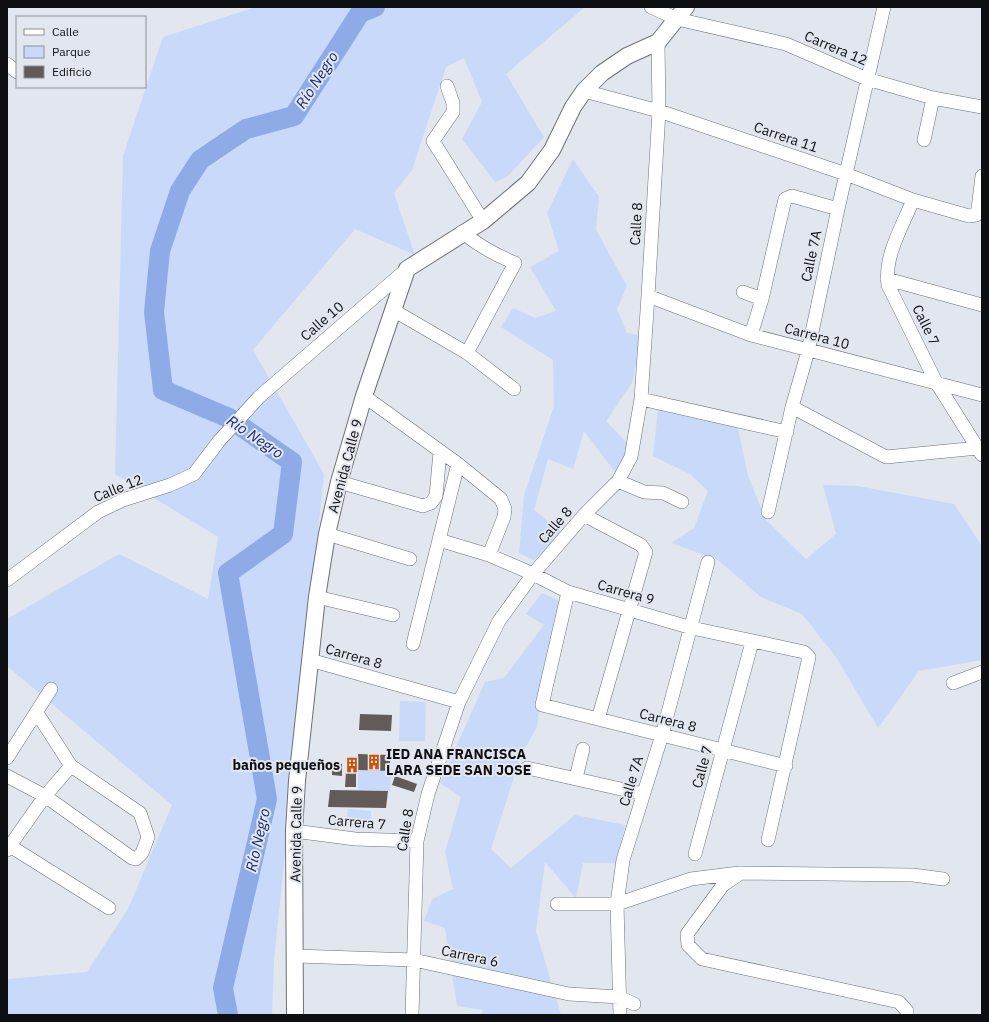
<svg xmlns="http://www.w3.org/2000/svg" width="989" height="1022" font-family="'IBM Plex Sans',sans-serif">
<rect width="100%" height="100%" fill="#e2e6ee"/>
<path fill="#c9d9f9" d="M256,7h329l-79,67 38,63 -37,40 -12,5 -33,-43 20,-37 -18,-44 -18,9 -34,103 -18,23 21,62 -60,-26 -102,121 71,124 -50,486 -2,55h-265l1,-36 79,-7 41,-63 44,-104 -165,-139v-47l112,-65 89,45 10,-62 -103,-63 8,-318 40,-119z
M573,159l26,38 -3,33 31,56 -10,23 10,24 15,3 -10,47 -26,38 23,24 -11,31 -34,-45 -11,38 -25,-10 -14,51 30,24 -30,26 -15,-7 5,-58 30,-89 -1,-46 -52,-33 12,-19 22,10 21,-7 -26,-44 29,-16 -12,-38z
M658,410l80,18 10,48 18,44 40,39 30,-25 -13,-49 35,1 96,18 28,42v114l-63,11 -41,57 -42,-71 -34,-43 -41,-17 -43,-37 -47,-17 23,-15 14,-37 -18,-17 -37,-18z
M542,593l22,10 -22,84 -5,40 -16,28 -30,94 20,19 64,-53 50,10 -8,38h-34l-7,35 -31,-36 -9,69 25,84h-80l2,-5 -26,-4 -12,-78 -21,-7 8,-22 21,-10 -8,-37 16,-55 -21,-14 45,-101 19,-4 40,-53 -18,-11z
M400,701l26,1 -1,39h-26z
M358,770l33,1 -1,20 -32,-1z
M348,809l23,2v9l-24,-1z"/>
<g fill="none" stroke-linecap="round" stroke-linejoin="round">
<path stroke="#8fabe7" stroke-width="20" d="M228,1015l-5,-27 44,-189 -39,-226 55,-39 9,-72 -63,-44 -66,-28 -9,-78 6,-61 20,-60 20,-31 46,-31 48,-13 66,-103 15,-6"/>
</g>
<path fill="#635b58" d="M360,714l32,1 -1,16 -32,-1z
M358,754l32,1v16l-32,-1z
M348,761h8l-1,8h-7z
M332,763l10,1v12l-10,-1z
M346,772l10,1v14h-11z
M395,776l22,8 -3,8 -22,-7z
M330,790l58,1 -2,17 -58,-1z"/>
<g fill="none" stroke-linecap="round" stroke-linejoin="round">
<g stroke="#6e7178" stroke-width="14">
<path id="minor" d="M651,7l26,12 109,25 81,35 66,19 49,9
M7,64l10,8
M447,86l6,17v9l-20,29 50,80
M584,91l75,20 187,63 67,26 56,16 7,-1 2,-6 4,-33
M924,140l9,-42
M913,200c-11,27 -29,56 -25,85l48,97 46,73
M462,232c17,14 33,23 53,31l-48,90
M887,279l95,26
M743,292l19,7
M648,296l103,39 231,60
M393,310l74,43 47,36
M751,335l11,-36 23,-100 7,-3 46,13
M364,396l94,68 43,35 4,10 -1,8 -15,38
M641,399l146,33
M792,407l94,50 92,-9
M618,481l26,11 19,1 19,9
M339,482l84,24 8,-3 5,-7 4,-44
M768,512l24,-105 16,-56 30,-142 46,-202
M584,515l57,30 5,7 -48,167
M327,534l83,25
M439,540l50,15 44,19 35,18 124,36 112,24 5,5 -41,183
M7,580l91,-68 25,-12 47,-15 24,-11 25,-33 40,-44 148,-128
M568,592l-26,113 244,61
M317,597l76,18
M413,644l45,-180
M310,660l149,42
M953,683l29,-11
M7,758l44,-69
M527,768l116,26
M7,776l38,20 87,62 4,1 6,-6 6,-16 -8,-24 -69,-47 -34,-53
M576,778l7,-29
M294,831l61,8 62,2
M10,846l99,62
M7,850l38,-54 26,-30
M695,854l57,-212
M557,904h60l74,-25 48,-6
M296,956l118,4 155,34 50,3 15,7
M412,1015l5,-174 11,-47 31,-92 40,-81 34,-47 51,-59 34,-34 13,-24 10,-58 7,-103 11,-185 -1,-69
M620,1015l-3,-111 6,-44 39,-125 46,-173
M907,1015v-4l-8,-9 -197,-43 -14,-14 -1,-11 36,-49 18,-12 172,2 30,4"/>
</g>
<g stroke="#6e7178" stroke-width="18">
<path id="tertiary" d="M295,1015l-1,-184 3,-50 20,-184 10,-63 12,-52 25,-86 43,-127 76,-48 45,-38 24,-33 21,-43 11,-16 18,-18 25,-17 31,-14 28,-35"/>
</g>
<use href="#minor" stroke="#fff" stroke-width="13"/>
<use href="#tertiary" stroke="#fff" stroke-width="16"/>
</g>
<defs>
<g id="building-bare" transform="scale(1.2)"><path d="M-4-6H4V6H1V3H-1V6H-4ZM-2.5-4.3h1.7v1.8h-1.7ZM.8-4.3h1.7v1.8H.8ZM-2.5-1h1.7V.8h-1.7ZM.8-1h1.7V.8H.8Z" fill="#d34f03" stroke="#e2e6ee" stroke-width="2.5" paint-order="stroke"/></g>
</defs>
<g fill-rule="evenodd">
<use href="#building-bare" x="374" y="762"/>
<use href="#building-bare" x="352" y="765"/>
</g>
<g text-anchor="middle" stroke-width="4" stroke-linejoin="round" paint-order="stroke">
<g font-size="14" fill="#0e0f12" stroke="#e2e6ee">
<text transform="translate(836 48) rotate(23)" y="5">Carrera 12</text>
<text transform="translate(786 137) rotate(19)" y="5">Carrera 11</text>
<text transform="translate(636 224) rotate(-87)" y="5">Calle 8</text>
<text transform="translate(811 256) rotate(-78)" y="5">Calle 7A</text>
<text transform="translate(322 321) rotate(-41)" y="5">Calle 10</text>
<text transform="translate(926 325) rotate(64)" y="5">Calle 7</text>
<text transform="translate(817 336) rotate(15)" y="5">Carrera 10</text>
<text transform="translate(345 466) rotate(-75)" y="5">Avenida Calle 9</text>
<text transform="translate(118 488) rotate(-22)" y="5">Calle 12</text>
<text transform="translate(555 525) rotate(-49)" y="5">Calle 8</text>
<text transform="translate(626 592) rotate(16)" y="5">Carrera 9</text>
<text transform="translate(354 656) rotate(16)" y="5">Carrera 8</text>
<text transform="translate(668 720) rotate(14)" y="5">Carrera 8</text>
<text transform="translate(702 767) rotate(-75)" y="5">Calle 7</text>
<text transform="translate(631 781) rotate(-73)" y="5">Calle 7A</text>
<text transform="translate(357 822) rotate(5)" y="5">Carrera 7</text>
<text transform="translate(405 830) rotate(-81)" y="5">Calle 8</text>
<text transform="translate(296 834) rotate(-89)" y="5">Avenida Calle 9</text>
<text transform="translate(470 956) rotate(12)" y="5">Carrera 6</text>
</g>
<g font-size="14" font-weight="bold" fill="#0e0f12" stroke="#e2e6ee" text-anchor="start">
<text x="386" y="759">IED ANA FRANCISCA<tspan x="386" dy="16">LARA SEDE SAN JOSE</tspan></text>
<text x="340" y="770" text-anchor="end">baños pequeños</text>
</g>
<g font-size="15" font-style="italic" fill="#132d71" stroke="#e2e6ee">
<text transform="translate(317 80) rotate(-57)" y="5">Río Negro</text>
<text transform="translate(255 437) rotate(34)" y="5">Río Negro</text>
<text transform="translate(258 840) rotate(-77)" y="5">Río Negro</text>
</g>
</g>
<rect width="989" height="1022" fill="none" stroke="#0e0f12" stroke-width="16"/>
<rect x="16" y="16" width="130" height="72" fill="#e2e6ee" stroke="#8d9096"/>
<rect x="24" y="29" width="20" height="6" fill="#ffffff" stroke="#8d9096"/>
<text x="52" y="36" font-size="12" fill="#0e0f12">Calle</text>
<rect x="24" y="46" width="20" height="12" fill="#c9d9f9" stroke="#8d9096"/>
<text x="52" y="56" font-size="12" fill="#0e0f12">Parque</text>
<rect x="24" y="66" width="20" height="12" fill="#635b58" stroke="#8d9096"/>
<text x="52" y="76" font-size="12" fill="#0e0f12">Edificio</text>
</svg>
